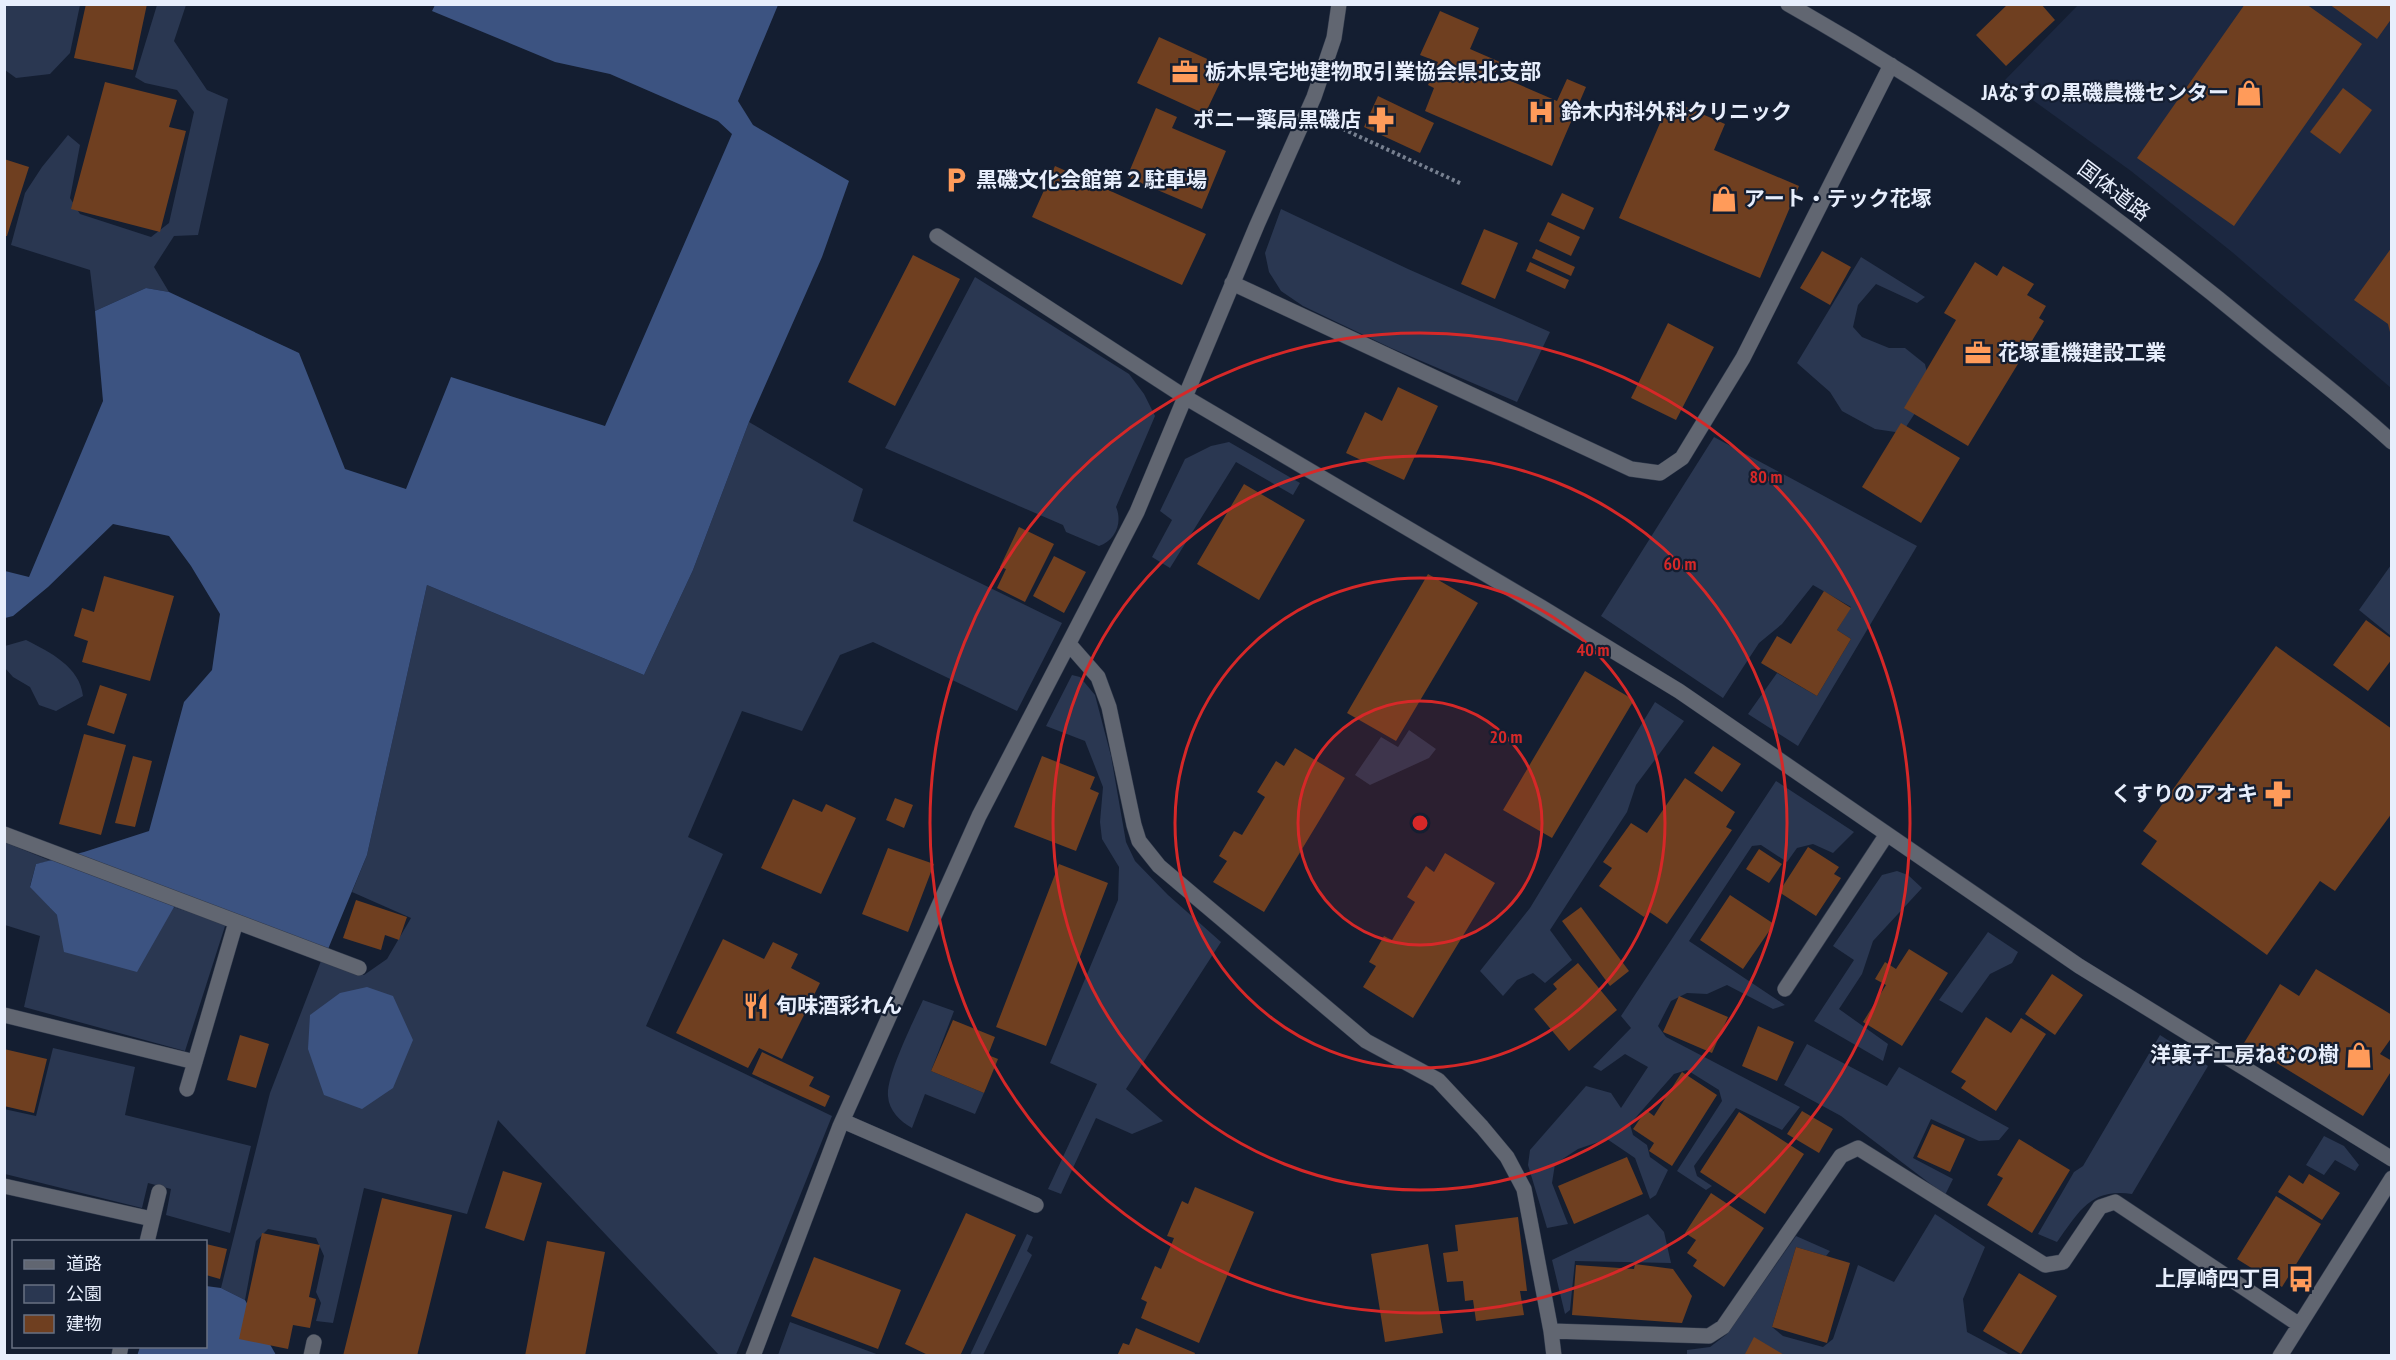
<svg xmlns="http://www.w3.org/2000/svg" width="2396" height="1360" font-family="'PT Sans Narrow','Noto Sans JP',sans-serif">
<rect width="100%" height="100%" fill="#141e31"/>
<path fill="#1c2841" d="M2078,5h313v383l-159,-136 -101,-81 -126,-91z"/>
<path fill="#2a3751" d="M4,5h76l-10,48 -20,21 -34,4 -11,-8z
M157,5h29l-12,36 33,49 21,9 -30,136 -24,1 -20,31 15,25 -23,-4 -51,23 -5,-41 -79,-25 14,-52 17,-26 26,-32 12,10 -10,53 10,16 71,23 18,-14 25,-111 -17,-22 -32,-7 -10,-6z
M1281,209l127,60 142,63 -33,70 -126,-54 -88,-42 -22,-15 -12,-19 -4,-19z
M1861,257l64,40 -8,6 -41,-19 -18,21 -5,22 9,10 27,11h16l20,16 4,17 -10,26 -17,26 -27,-4 -33,-18 -12,-19 -33,-29z
M975,277l154,97 15,20 11,22 -39,91c7,16 -1,34 -17,39l-33,-14 -3,-7 -178,-77z
M749,422l114,67 -10,32 209,102 -45,88 -144,-69 -33,13 -38,76 -60,-20 -54,126 35,17 -77,172 186,90 -96,239h-17l-221,-235 -31,94 -103,-26 -31,135 -17,-2 5,-18 -5,-11 8,-36 -8,-18 -48,-9 -12,12 -11,59 -24,-12 49,-195 51,-132 43,14 23,-16 24,-41 -59,-26 15,-37 60,-270 217,90 49,-105z
M1714,437l203,109 -119,200 -50,-32 29,-41 40,23 34,-57 -14,-9 14,-23 -38,-22 -31,39 -23,19 -36,55 -122,-82z
M1229,442l71,41 -7,12 -57,-33 -66,106 -18,-11 20,-37 -12,-9 25,-52 26,-13z
M2391,565v71l-32,-26z
M26,640c24,12 54,27 57,56l-27,15 -17,-6 -9,-18 -17,-10 -8,-9v-22z
M1072,675l8,2 15,18 16,61 15,86 9,19 33,34 53,47 -95,147 37,32 -31,13 -36,-16 -35,76 -13,-5 49,-105 -47,-21 68,-163 1,-33 -17,-28 -2,-17 3,-35 -18,-46 -39,-15z
M1655,702l29,19 -48,64 -9,27 -77,118 22,30 -27,23 -12,-10 -16,7 -14,16 -23,-25 50,-63z
M1409,730l27,19 -7,9 -59,27 -15,-10 26,-38 17,10z
M1776,781l78,51 -21,21 -20,-9 -16,4 -10,14 -26,-17 -9,1 -63,95 96,64 -12,4 -46,-24 -20,9 -20,-1 -16,8 -13,25 8,11 134,70 -18,23 -46,-22 -42,58 3,10 15,10 -6,4 -29,-19 45,-70 -3,-11 -32,-20 -13,4 -44,50 3,11 14,10 3,12 18,13 -12,25 -6,4 -15,-41 -28,-19 -29,10 -23,15 -3,19 16,41 -21,4 -19,-63 2,-15 56,-64 25,7 10,15 27,-41 -23,-13 -24,17 -8,-4 38,-39 -10,-12z
M4,842l47,19 -15,3 -6,22 27,29 116,-8 53,16 -41,128 -161,-44 16,-71 -35,-11z
M1897,871l11,4 14,13 -49,53 -11,33 -23,35 49,35 -5,17 -69,-40 40,-61 -21,-14 49,-71z
M1988,932l30,20 -6,11 -22,11 -28,39 -23,-13z
M923,1000l31,11 -23,60 53,22 -9,21 -50,-20 -13,34c-12,-7 -23,-17 -24,-32 -2,-20 26,-76 35,-96z
M2160,1035l48,31 -76,128c-42,-6 -53,18 -75,48l-19,-8 36,-62 9,-6z
M1807,1044l80,42 12,-19 110,61 -10,12 -20,1 -48,-22 -18,39 40,21 -8,16 -104,-79 -57,-31z
M53,1048l82,19 -10,48 126,31 -21,87 -64,-18 5,-26 -23,-6 -6,25 -137,-34 -1,-65 32,7z
M2324,1136l20,10 15,19 -4,6 -20,-11 -11,15 -18,-10z
M1648,1214l16,18 7,31 -96,-2 -5,49 -5,4 -13,-54z
M1935,1214l50,33 -22,52 4,33 43,23 -323,1v-6l23,-3 17,-13 69,-98 34,15 -4,5 -30,-9 -24,80 11,9 40,11 10,-8 25,-74 36,17z
M1027,1234l6,3 -6,14 5,4 -49,100h-13z
M790,1322l89,33h-101z"/>
<path fill="#3c5381" d="M435,5h343l-40,96 15,24 96,56 -27,76 -73,165 -56,148 -49,105 -217,-90 -60,270 -41,99 -152,-47 -37,65 -73,-20 -7,-37 -27,-28 6,-23 48,-12 65,-21 35,-129 28,-32 8,-56 -29,-48 -22,-30 -56,-12 -65,63 -35,29 -8,2v-47l24,6 74,-176 -8,-90 51,-23 23,4 130,61 46,116 61,20 45,-112 154,49 127,-292 -14,-13 -108,-47 -55,-12 -123,-51z
M367,987l26,9 20,44 -20,48 -31,21 -38,-14 -16,-46 2,-34 30,-22z
M206,1286l15,2 24,12 31,55 -139,1 3,-9 66,-1z"/>
<path fill="#6f3f20" d="M86,4h61l-14,66 -59,-12z
M2008,4h33l14,16 -49,46 -30,-31z
M2245,4h61l56,40 -128,182 -97,-68z
M2329,4h63v14l-15,21z
M1440,11l39,17 -9,21 30,13 -5,12 62,27 10,-22 19,8 -34,79 -127,-55 9,-23 -6,-3 10,-23 -18,-7z
M1159,37l68,31 -22,46 -68,-31z
M105,82l72,18 -8,27 17,4 -26,101 -89,-23z
M2343,88l29,22 -32,44 -30,-22z
M1378,96l56,27 -14,30 -56,-26z
M1670,100l55,24 -11,26 85,36 -39,92 -141,-60z
M1156,108l21,9 -5,11 54,23 -24,58 -75,-32z
M4,159l25,8 -22,69h-3z
M1055,166l151,68 -24,51 -150,-68z
M1562,193l32,15 -10,22 -33,-15z
M1548,222l32,15 -9,19 -32,-15z
M1484,229l34,14 -23,56 -34,-15z
M2392,247v89h-1l-3,-12 -34,-24z
M1536,249l39,18 -4,9 -39,-18z
M1822,251l29,16 -21,38 -30,-17z
M913,255l47,24 -65,127 -47,-24z
M1530,262l39,18 -4,9 -39,-18z
M1975,262l22,14 6,-10 31,18 -7,11 19,11 -7,12 5,3 -76,125 -64,-38 52,-88 -12,-7z
M1668,323l46,24 -38,73 -45,-22z
M1398,387l40,19 -34,74 -58,-27 19,-41 17,9z
M1901,423l59,35 -39,65 -59,-36z
M1244,484l61,36 -46,80 -62,-36z
M1019,527l35,17 -29,58 -28,-14 9,-19 -6,-2z
M1054,556l32,16 -22,41 -31,-17z
M1428,574l50,29 -82,138 -49,-28z
M104,576l70,20 -24,85 -68,-19 6,-21 -14,-5 8,-28 12,4z
M1824,591l27,17 -14,22 14,9 -34,57 -56,-33 16,-27 14,8z
M2366,620l26,19v20l-24,32 -35,-26z
M2276,646l116,83v84l-57,78 -15,-10 -53,74 -126,-91 16,-23 -14,-10z
M1585,671l49,29 -82,138 -49,-28z
M100,685l27,9 -13,40 -27,-9z
M84,734l42,11 -25,90 -42,-11z
M1713,746l28,18 -19,28 -28,-19z
M1295,748l50,30 -81,134 -51,-30 14,-21 -8,-5 15,-25 8,4 23,-38 -8,-5 19,-31 8,5z
M133,756l19,5 -17,66 -20,-4z
M1042,756l53,21 -5,12 9,4 -23,58 -62,-24z
M1685,778l50,34 -9,15 6,3 -65,94 -19,-13 -4,6 -45,-31 13,-18 -9,-6 28,-39 16,10z
M895,798l18,7 -9,23 -18,-8z
M793,799l29,13 4,-8 30,14 -35,76 -60,-26z
M1808,847l31,20 -5,7 7,4 -25,38 -37,-24z
M888,848l46,16 -26,68 -46,-18z
M1759,849l23,15 -13,19 -23,-14z
M1445,853l50,30 -82,135 -50,-31 13,-21 -7,-4 15,-26 8,4 23,-38 -8,-5 19,-31 8,6z
M1059,864l49,19 -62,163 -50,-19z
M1730,895l44,29 -31,45 -43,-29z
M356,900l51,17 -8,23 -14,-5 -4,15 -38,-12z
M1581,907l48,64 -19,15 -48,-65z
M723,939l41,20 9,-17 25,12 -7,14 29,15 -38,76 -23,-11 -11,20 -72,-35z
M1909,949l39,24 -46,73 -39,-24 23,-37 -11,-6 10,-17 11,7z
M1578,963l39,47 -48,41 -35,-42 23,-20 -4,-5z
M2316,969l76,46v22l-12,17 12,7v9l-29,46 -119,-73 36,-59 19,12z
M2052,974l31,21 -28,40 -30,-21z
M1679,996l49,21 -16,36 -49,-21z
M1986,1017l25,16 10,-15 25,16 -50,77 -35,-23 5,-7 -15,-9z
M953,1020l42,17 -7,18 10,4 -14,34 -53,-22z
M1758,1026l36,16 -17,39 -35,-15z
M240,1035l29,9 -13,44 -29,-8z
M4,1049l43,10 -13,54 -30,-7z
M762,1052l52,25 -5,9 21,10 -5,11 -73,-33z
M1682,1072l35,23 -45,71 -23,-15 5,-8 -21,-14 13,-19 8,6z
M1802,1111l31,18 -14,24 -32,-19z
M1739,1112l65,42 -39,60 -65,-42z
M1932,1124l33,15 -15,33 -33,-15z
M2019,1139l51,31 -38,63 -45,-28 16,-27 -6,-3z
M1627,1157l16,37 -69,30 -16,-38z
M503,1171l39,12 -18,58 -39,-13z
M2309,1174l31,19 -18,27 -44,-28 11,-17 14,9z
M1195,1187l59,25 -55,131 -58,-25 6,-16 -6,-3 14,-33 6,3 13,-31 -7,-2 15,-35 6,3z
M1711,1193l53,35 -40,59 -31,-21 4,-6 -10,-7 9,-13 -11,-7z
M2276,1196l45,28 -39,63 -45,-28z
M382,1198l70,17 -35,141h-74z
M966,1213l50,22 -56,121h-30l-25,-12z
M1518,1217l9,74h-7l4,24 -48,6 -3,-21 -8,1 -2,-20 -16,1 -4,-29 15,-2 -3,-26z
M262,1233l58,12 -11,52 7,2 -6,29 -17,-3 -5,24 -49,-10z
M547,1241l58,11 -20,104h-60z
M206,1244l21,5 -7,30 -14,-4z
M1428,1244l15,89 -58,9 -14,-88z
M1796,1247l54,16 -23,80 -55,-16z
M814,1257l87,33 -23,59 -87,-33z
M1635,1264l38,5 19,27 -10,27 -110,-8 4,-50 58,4z
M2019,1273l38,23 -36,58 -38,-23z
M1136,1328l59,25 -1,3h-77l6,-13 6,2z
M1754,1337l32,19h-42z"/>
<g fill="none" stroke-linecap="round" stroke-linejoin="round">
<g stroke="#323b4d" stroke-width="16">
<path id="minor" d="M1788,4c171,97 330,210 481,336 41,33 84,66 123,102
M937,236l248,161 356,210 138,84 400,275 313,193
M1232,283l399,186 29,4 22,-15 61,-100 148,-293
M1069,644l29,33 11,30 25,118 5,16 20,25 207,175 72,39 44,47 25,30 17,32 27,142
M4,834l355,134
M1785,989l102,-155
M4,1015l191,47
M187,1089l49,-167
M843,1121l193,84
M4,1186l148,33
M147,1242l12,-50
M119,1356l2,-10
M311,1356l3,-14
M753,1356l87,-230 139,-310 158,-304 120,-287 57,-128 20,-59 5,-34
M1554,1356l-3,-25 158,5 14,-9 118,-171 17,-8 187,117 18,-3 37,-55 15,-5 183,122
M2280,1356l112,-178"/>
</g>
<path stroke="#778090" stroke-width="4" stroke-dasharray="3 3" stroke-linecap="butt" d="M1332,124l130,60"/>
<use href="#minor" stroke="#616671" stroke-width="15"/>
</g>
<circle cx="1420" cy="823" r="122" fill="#d62828" fill-opacity=".12"/>
<g fill="none" stroke="#d62828" stroke-width="3">
<circle cx="1420" cy="823" r="122"/>
<circle cx="1420" cy="823" r="245"/>
<circle cx="1420" cy="823" r="367"/>
<circle cx="1420" cy="823" r="490"/>
</g>
<defs>
<g id="office-bare" transform="scale(2.07)"><path d="M-6-3h4V-5.5h4V-3h4V5H-6ZM-1-4.5V-3h2v-1.5ZM-6 0V1H6V0Z" fill="#ff9b5a" stroke="#141e31" stroke-width="2.5" paint-order="stroke"/></g>
<g id="shop-bare" transform="scale(2.07)"><path d="M-5-2.5h2.3a2.7 3.5 0 0 1 5.4 0H5L5.5 6h-11ZM-1.5-2.5h3a1.5 2.3 0 0 0-3 0Z" fill="#ff9b5a" stroke="#141e31" stroke-width="2.5" paint-order="stroke"/></g>
<g id="hospital-bare" transform="scale(2.07)"><path d="M-5-5h3v3.5h4V-5h3V5h-3V1.5h-4V5h-3Z" fill="#ff9b5a" stroke="#141e31" stroke-width="2.5" paint-order="stroke"/></g>
<g id="pharmacy-bare" transform="scale(2.07)"><path d="M-2-6h4v4h4v4h-4v4h-4v-4h-4v-4h4Z" fill="#ff9b5a" stroke="#141e31" stroke-width="2.5" paint-order="stroke"/></g>
<g id="parking-bare" transform="scale(2.07)"><path d="M-3.5-5.5H1a3.5 3.5 0 0 1 0 7H-1V5.5H-3.5ZM-1-3.4V-.6H.8a1.4 1.4 0 0 0 0-2.8Z" fill="#ff9b5a" stroke="#141e31" stroke-width="2.5" paint-order="stroke"/></g>
<g id="restaurant-bare" transform="scale(2.07)"><path d="M-5-6h1v4h1v-4h1v4h1v-4h1v5L-1.5 .5V6h-2V.5L-5-1ZM5-6V6H3V1.5H1.5Q1.5-4 5-6Z" fill="#ff9b5a" stroke="#141e31" stroke-width="2.5" paint-order="stroke"/></g>
<g id="bus-bare" transform="scale(2.07)"><path d="M-5-6H5V4H4V6H2V4H-2V6H-4V4H-5ZM-3.5-4V0h7V-4ZM-3.5 1.2v1.5H-2V1.2ZM2 1.2v1.5H3.5V1.2Z" fill="#ff9b5a" stroke="#141e31" stroke-width="2.5" paint-order="stroke"/></g>
</defs>
<g fill-rule="evenodd">
<use href="#office-bare" x="1185" y="72"/>
<use href="#shop-bare" x="2249" y="93"/>
<use href="#hospital-bare" x="1541" y="112"/>
<use href="#pharmacy-bare" x="1381" y="120"/>
<use href="#parking-bare" x="956" y="180"/>
<use href="#shop-bare" x="1724" y="199"/>
<use href="#office-bare" x="1978" y="353"/>
<use href="#pharmacy-bare" x="2278" y="794"/>
<use href="#restaurant-bare" x="756" y="1006"/>
<use href="#shop-bare" x="2359" y="1055"/>
<use href="#bus-bare" x="2301" y="1279"/>
</g>
<g text-anchor="middle" stroke-width="4.5" stroke-linejoin="round" paint-order="stroke">
<g font-size="21" font-weight="bold" fill="#e7eefc" stroke="#141e31" text-anchor="start">
<text x="1205" y="79">栃木県宅地建物取引業協会県北支部</text>
<text x="2229" y="100" text-anchor="end">JAなすの黒磯農機センター</text>
<text x="1561" y="119">鈴木内科外科クリニック</text>
<text x="1361" y="127" text-anchor="end">ポニー薬局黒磯店</text>
<text x="976" y="187">黒磯文化会館第２駐車場</text>
<text x="1744" y="206">アート・テック花塚</text>
<text x="1998" y="360">花塚重機建設工業</text>
<text x="2258" y="801" text-anchor="end">くすりのアオキ</text>
<text x="776" y="1013">旬味酒彩れん</text>
<text x="2339" y="1062" text-anchor="end">洋菓子工房ねむの樹</text>
<text x="2281" y="1286" text-anchor="end">上厚崎四丁目</text>
</g>
<g font-size="21" fill="#e7eefc" stroke="#141e31">
<text transform="translate(2114 191) rotate(37)" y="7">国体道路</text>
</g>
</g>
<circle cx="1420" cy="823" r="9" fill="#d62828" stroke="#141e31" stroke-width="3"/>
<g font-size="18" text-anchor="middle" font-weight="bold" fill="#d62828" stroke="#141e31" stroke-width="4.5" stroke-linejoin="round" paint-order="stroke">
<text x="1766" y="483">80 m</text>
<text x="1680" y="570">60 m</text>
<text x="1593" y="656">40 m</text>
<text x="1506" y="743">20 m</text>
</g>
<rect width="2396" height="1360" fill="none" stroke="#e7eefc" stroke-width="12"/>
<rect x="12" y="1240" width="195" height="108" fill="#141e31" stroke="#687182" stroke-width="1.5"/>
<rect x="24" y="1260" width="30" height="9" fill="#616671" stroke="#687182" stroke-width="1.5"/>
<text x="66" y="1270" font-size="18" fill="#e7eefc">道路</text>
<rect x="24" y="1285" width="30" height="18" fill="#2a3751" stroke="#687182" stroke-width="1.5"/>
<text x="66" y="1300" font-size="18" fill="#e7eefc">公園</text>
<rect x="24" y="1315" width="30" height="18" fill="#6f3f20" stroke="#687182" stroke-width="1.5"/>
<text x="66" y="1330" font-size="18" fill="#e7eefc">建物</text>
</svg>
